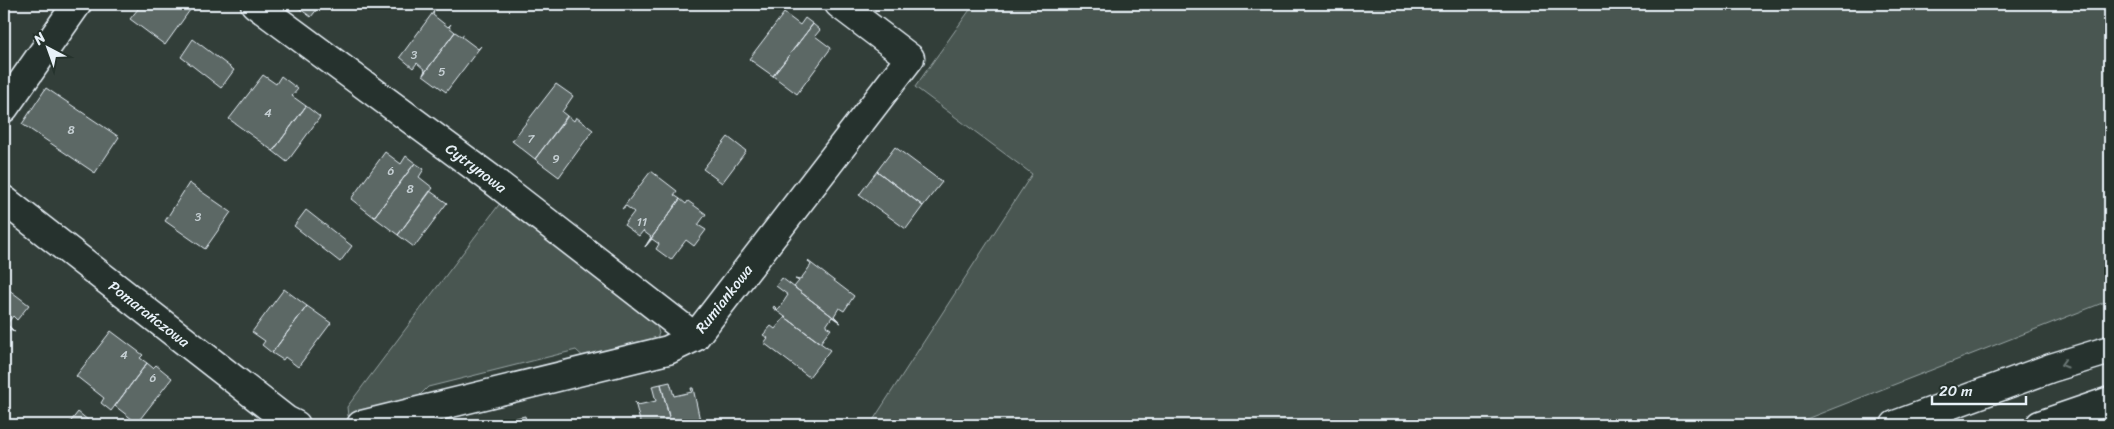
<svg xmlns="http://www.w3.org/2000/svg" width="2114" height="429" font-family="Sriracha,sans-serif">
<rect width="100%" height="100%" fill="#323e39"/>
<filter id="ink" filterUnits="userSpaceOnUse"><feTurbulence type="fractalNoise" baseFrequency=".02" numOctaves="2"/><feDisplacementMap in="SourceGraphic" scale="10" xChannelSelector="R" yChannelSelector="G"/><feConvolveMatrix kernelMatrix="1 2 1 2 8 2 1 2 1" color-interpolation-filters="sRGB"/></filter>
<g filter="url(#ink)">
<path fill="#495651" stroke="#98a4a4" d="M974,4h1136v296l-319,125h-921l162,-251 -117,-87z
M501,202l154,119 4,12 -3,8 -67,21 -13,-12 -148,37 -14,14 -66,15 -1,-9z"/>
<path fill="#5c6865" stroke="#e8f1f8" d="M142,4h39l9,6 -25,35 -35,-26z
M293,4h28l-10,13z
M676,4h12l-4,6z
M434,11l-1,4 15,12 3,-3 -2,3 6,5 -32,43 2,-5 -8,-7 -4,5 -13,-11z
M784,13l16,12 5,-7 8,6 -40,52 -24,-17z
M813,24l7,6 -5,6 16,12 -34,46 -24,-18z
M455,32l6,4 3,-2 -2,3 16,12 3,-3 -35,46 -23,-17z
M193,39l41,31 -13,18 -40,-31z
M263,75l13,9 5,-8 17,13 -6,7 14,10 -33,45 -44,-32z
M556,84l17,12 -11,16 5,4 -32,43 -23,-18z
M46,88l73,49 -24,36 -73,-49z
M306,106l14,11 -33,45 -14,-11z
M568,116l6,5 2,-4 17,13 -34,47 -24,-18z
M728,137l18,14 -24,32 -19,-14z
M895,147l47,35 -19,24 -46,-35z
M385,152l16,12 5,-8 9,7 -41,54 -23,-18z
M415,163l9,6 -5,8 14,11 -35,47 -24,-18z
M651,171l26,20 -3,4 6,4 -35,48 6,-10 -8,-6 -4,5 -15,-11 10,-13 -8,-6 -4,3z
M877,171l46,35 -17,23 -47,-34z
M189,183l42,29 -26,37 -40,-28z
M430,191l17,12 -33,44 -16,-12z
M680,199l6,5 2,-3 18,13 -8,11 8,5 -12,16 -8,-6 -15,20 -15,-11 3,-5 -7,-5 -7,8z
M306,210l46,36 -12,16 -46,-36z
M808,261l46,35 -10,15 -5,-3 -5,8 7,7 -47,-36 5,-6 -4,-2 5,1 11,-15z
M782,278l59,45 -9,-6 -6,9 5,3 -11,14 -47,-35 1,-2 4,4 10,-15 -12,-9z
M4,286l25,19 -12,15 -4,-4 -6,8 8,8 -11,-9z
M284,289l23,17 -35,47 -10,-8 3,-4 -13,-9z
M307,306l24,17 -33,44 -13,-10 -2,3 -11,-7z
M785,317l45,33 -21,27 -45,-34 4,-5 -5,-3 8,-9 4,3z
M4,323l11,9 -5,-3 -6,9z
M111,331l32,24 -3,3 7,5 -36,48 -10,-8 3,-5 -28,-22z
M147,363l6,5 3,-3 16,13 -35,45 -22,-17z
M670,382l4,14 18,-4 -1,-4h2l8,37h-30l-10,-41z
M661,384l10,41h-30l-6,-23 3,3 18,-4 -4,-15z
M78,412l16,13h-26z
M525,416l2,9h-10l-1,-7z"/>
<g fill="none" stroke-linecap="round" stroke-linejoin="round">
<g stroke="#e8f1f8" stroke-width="31">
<path id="minor" d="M255,4l235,174 205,159
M4,200l282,220 10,5
M361,425l307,-75 27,-13 215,-279 -71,-54"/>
</g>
<g stroke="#e8f1f8" stroke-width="31">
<path id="tertiary" d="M4,108l73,-104"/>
</g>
<g stroke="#e8f1f8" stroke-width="31">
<path id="primary" d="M1895,425l156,-57 59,-18
M2040,425l70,-24"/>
</g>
<use href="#minor" stroke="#26332d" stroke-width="28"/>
<use href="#tertiary" stroke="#26332d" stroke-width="28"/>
<use href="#primary" stroke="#26332d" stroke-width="28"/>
</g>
<defs><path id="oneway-chevron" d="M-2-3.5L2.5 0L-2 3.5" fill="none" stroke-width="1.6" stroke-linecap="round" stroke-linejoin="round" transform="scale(1.25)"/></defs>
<use stroke="#6a7674" href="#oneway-chevron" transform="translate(2064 364) rotate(163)"/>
</g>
<g text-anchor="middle" stroke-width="5" stroke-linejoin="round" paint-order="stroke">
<g font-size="12" fill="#c5cfd3">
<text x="414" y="59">3</text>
<text x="442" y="76">5</text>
<text x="268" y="117">4</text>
<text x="71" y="134">8</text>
<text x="531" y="143">7</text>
<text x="556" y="163">9</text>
<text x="391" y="175">6</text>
<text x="410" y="193">8</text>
<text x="198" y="221">3</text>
<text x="642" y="226">11</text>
<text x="124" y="359">4</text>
<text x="153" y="382">6</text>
</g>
<g font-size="15" fill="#e8f1f8" stroke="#26332d">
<text transform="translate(476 168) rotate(37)" y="5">Cytrynowa</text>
<text transform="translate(724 299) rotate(-52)" y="5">Rumiankowa</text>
<text transform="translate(149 314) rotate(38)" y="5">Pomarańczowa</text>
</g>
</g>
<rect width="2114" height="429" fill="none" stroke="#26332d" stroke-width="20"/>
<rect x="10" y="10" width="2094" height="409" fill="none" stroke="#e8f1f8" stroke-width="2" filter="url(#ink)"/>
<g transform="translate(48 48) rotate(319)" stroke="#26332d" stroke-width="4" paint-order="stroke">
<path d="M0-4L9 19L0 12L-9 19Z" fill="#e8f1f8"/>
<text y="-8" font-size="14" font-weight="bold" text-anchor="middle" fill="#e8f1f8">N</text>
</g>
<path d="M1932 396v8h94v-8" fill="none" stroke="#e8f1f8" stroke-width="2.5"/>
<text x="1939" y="396" font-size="15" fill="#e8f1f8" stroke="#26332d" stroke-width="4" paint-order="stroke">20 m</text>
</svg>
